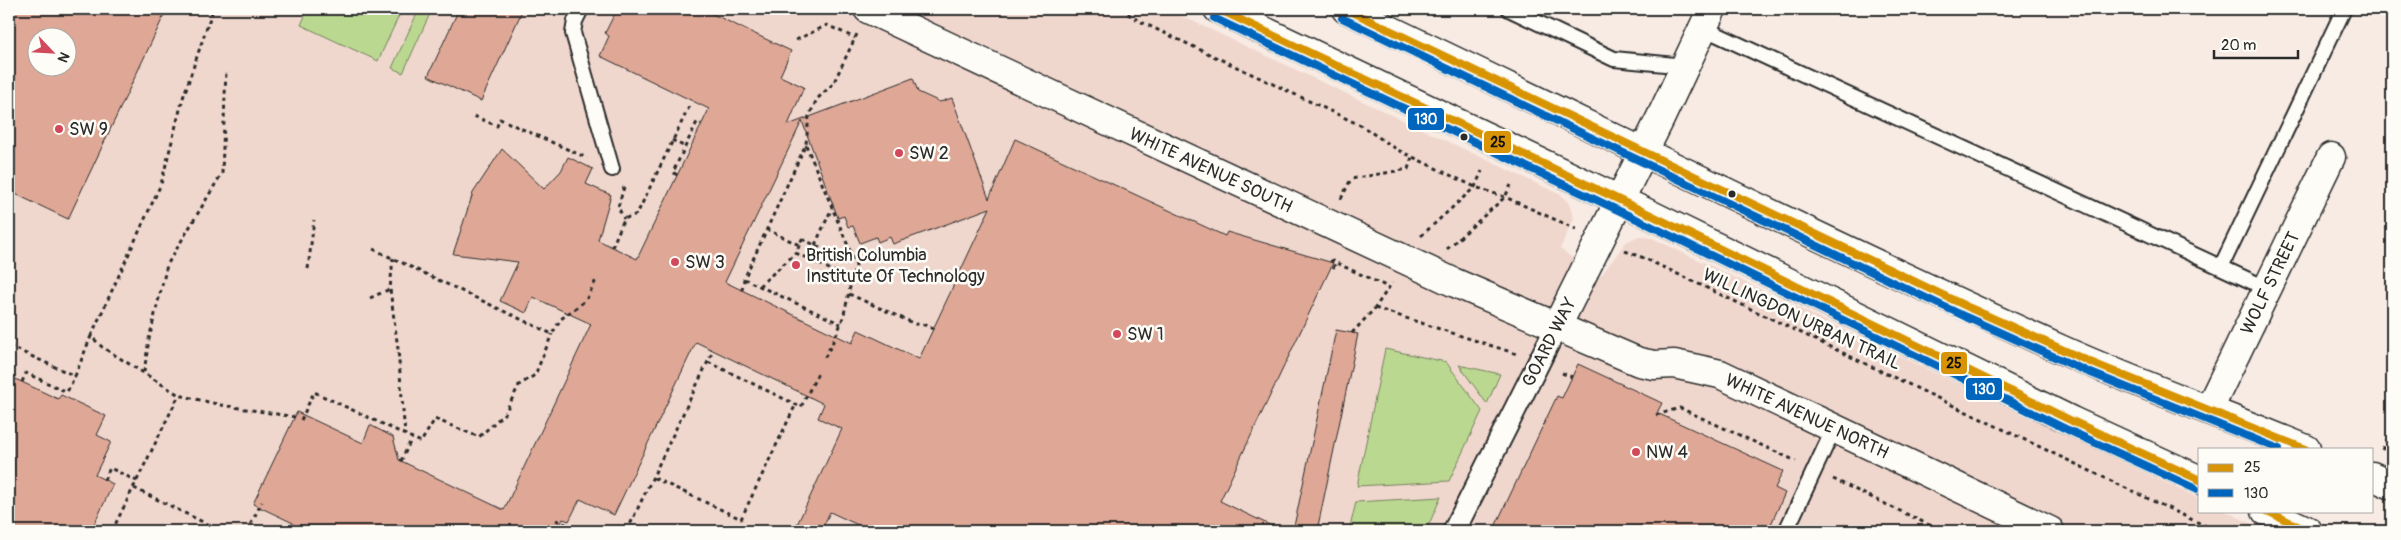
<svg xmlns="http://www.w3.org/2000/svg" width="2401" height="540" font-family="Pangolin,sans-serif">
<rect width="100%" height="100%" fill="#f7ebe4"/>
<filter id="ink" filterUnits="userSpaceOnUse"><feTurbulence type="fractalNoise" baseFrequency=".02" numOctaves="2"/><feDisplacementMap in="SourceGraphic" scale="10" xChannelSelector="R" yChannelSelector="G"/><feConvolveMatrix kernelMatrix="1 2 1 2 8 2 1 2 1" color-interpolation-filters="sRGB"/></filter>
<g filter="url(#ink)">
<path fill="#f0d7cd" fill-rule="evenodd" d="M9,9h1158l394,186 8,8 5,15 -14,31 40,28 26,-35 13,-6 13,2 548,261v12h25l42,20h-2258zM38,38h30v30h-30z"/>
<path fill="#bbd891" stroke="#73825e" d="M308,9h94l-24,52 -77,-36z
M419,9h13l-29,64 -11,-5z
M1385,349l61,13 36,49 -33,70 -92,5z
M1459,365l41,9 -13,30z
M1441,497l-15,34h-77l7,-29z"/>
<path fill="#dfa896" stroke="#2b2b2b" fill-rule="evenodd" d="M9,9h158l-99,210 -59,-28zM38,38h30v30h-30z
M459,9h64l-42,92 -53,-25z
M617,9h85l89,42 -11,25 24,11 -16,38 125,-47 5,14 22,10 12,-4 37,101 26,-60 210,97 2,-4 106,31 -113,238 62,30h-411l-41,-19 -9,19h-27l48,-102 -24,-11 6,-14 -128,-62 -82,173 -34,-16 -11,22 -6,-2 -6,12h-268l4,-8 -40,-19 44,-92 66,31 7,-18 23,12 6,23 105,50 87,-186 -58,-27 -7,16 -26,-12 18,-39 -65,-8 20,-61 29,-44 42,40 17,-18 7,-14 25,12 -7,15 25,11 -13,45 39,19 72,-150 -109,-53 9,-20 -4,-3zM802,121l36,97 6,-2 4,11 5,-1 7,17 16,-6 2,5 12,-5 3,7 97,-36 -71,151 -61,-29 -6,13 -127,-61z
M1336,330l22,4 -41,197h-24z
M1578,364l84,39 -5,10 126,58 -8,17 10,5 -17,38h-275l64,-135 5,2z
M9,376l49,23 3,-4 45,21 -9,19 14,7 -16,33 18,9 -22,47h-82z"/>
<g fill="none" stroke-linecap="round" stroke-linejoin="round">
<g stroke="#2b2b2b" stroke-width="18">
<path id="service" d="M581,9l-6,12 -2,12 39,136
M1509,9l105,50 71,7
M1703,28l565,261
M2221,267l123,-258
M1786,531l48,-103"/>
</g>
<g stroke="#2b2b2b" stroke-width="25">
<path id="pedestrian" d="M1454,531l103,-205"/>
</g>
<g stroke="#2b2b2b" stroke-width="31">
<path id="minor" d="M868,9l585,273 186,80 15,3 20,-1 46,10 330,157
M1557,326l103,-207 52,-110
M2209,409l122,-252"/>
</g>
<g stroke="#2b2b2b" stroke-width="31">
<path id="secondary" d="M1218,9l433,206 421,206 128,59
M1346,9c238,113 473,231 714,340 80,36 164,66 246,100
M2372,476l20,9
M2266,511l42,20"/>
</g>
<path stroke="#2b2b2b" stroke-width="3" stroke-dasharray="4 4" stroke-linecap="butt" d="M1121,9l18,12 221,104 38,25 77,37 30,10 71,32
M796,40l31,-15 28,13
M474,116l23,10 3,-7 87,39
M672,140l13,7
M806,145l50,120c-7,19 -8,39 -15,58 -4,12 -11,24 -17,36
M677,175l-4,-3 24,-50 4,2
M624,187l-6,20 6,12
M1341,199l10,-20 57,-10 4,-12
M766,229l33,16
M1421,236l54,-49 7,-16
M802,239l24,11 -7,14 -23,-11z
M815,245l17,-37
M612,247l12,-28 13,-5 53,-109
M373,249l179,85 9,-15 25,-19 11,-22
M1447,249l58,-52 6,-12
M1625,251l19,7 572,273
M393,258l-3,31 8,60 7,86
M1330,260l60,28
M819,264l31,15
M1333,268l3,-5
M308,269l6,-49
M744,279l97,45
M759,286l37,-33
M742,290l2,-11 62,-135 3,-28 8,-17 16,-15 24,-50
M849,294l66,30 10,1 8,4
M370,298l20,-9
M1375,308l142,46
M1352,333l23,-25 17,-25
M91,336l70,-152 22,-86 30,-89
M9,346l66,30 16,-40 11,11 77,48 42,10 74,12
M708,362l93,45 18,-36
M144,372l5,-33 18,-74 55,-92 4,-103
M1562,373l10,4
M22,382l4,-9 41,19 8,-16
M1656,415l24,-7 116,53
M301,420l13,-28 107,50 14,-23 44,18 26,-24 14,-28 16,-10 17,-41
M2382,450l10,-19
M401,461l11,-23
M654,478l87,41 55,-115
M1833,479l109,52
M104,480l6,-12 27,13
M134,488l87,43
M556,520l25,11
M112,531l67,-136
M247,531l15,-29
M627,531l86,-180"/>
<use href="#service" stroke="#fdfcf7" stroke-width="14"/>
<use href="#pedestrian" stroke="#fdfcf7" stroke-width="21"/>
<use href="#minor" stroke="#fdfcf7" stroke-width="28"/>
<use href="#secondary" stroke="#fdfcf7" stroke-width="28"/>
<g stroke="#fdfcf7" stroke-width="11">
<path id="bus-1" d="M1218,9l433,206 421,206 128,59
M1346,9l624,299 120,54 215,87
M2267,511l41,20"/>
</g>
<g stroke="#fdfcf7" stroke-width="11">
<path id="bus-2" d="M1214,18l433,206 421,206 128,59
M1342,18l624,299 120,54 193,78"/>
</g>
<use href="#bus-1" stroke="#d89406" stroke-width="8"/>
<use href="#bus-2" stroke="#0065bd" stroke-width="8"/>
</g>
</g>
<g fill="#d1495b" stroke="#fdfcf7" stroke-width="2">
<circle cx="59" cy="129" r="5"/>
<circle cx="899" cy="153" r="5"/>
<circle cx="675" cy="262" r="5"/>
<circle cx="796" cy="265" r="5"/>
<circle cx="1117" cy="334" r="5"/>
<circle cx="1636" cy="452" r="5"/>
</g>
<g fill="#2b2b2b" stroke="#fdfcf7" stroke-width="2">
<circle cx="1464" cy="137" r="4.5"/>
<circle cx="1732" cy="194" r="4.5"/>
</g>
<g text-anchor="middle" stroke-width="5" stroke-linejoin="round" paint-order="stroke">
<g font-size="18" fill="#2b2b2b" stroke="#fdfcf7" text-anchor="start">
<text x="69" y="135">SW 9</text>
<text x="909" y="159">SW 2</text>
<text x="806" y="261">British Columbia<tspan x="806" dy="21">Institute Of Technology</tspan></text>
<text x="685" y="268">SW 3</text>
<text x="1127" y="340">SW 1</text>
<text x="1646" y="458">NW 4</text>
</g>
<g font-size="18" fill="#2b2b2b" stroke="#fdfcf7">
<text transform="translate(1211 170) rotate(25)" y="6">WHITE AVENUE SOUTH</text>
<text transform="translate(2270 283) rotate(-64)" y="6">WOLF STREET</text>
<text transform="translate(1802 319) rotate(25)" y="6">WILLINGDON URBAN TRAIL</text>
<text transform="translate(1549 342) rotate(-63)" y="6">GOARD WAY</text>
<text transform="translate(1807 416) rotate(25)" y="6">WHITE AVENUE NORTH</text>
</g>
</g>
<g stroke="#fdfcf7" stroke-width="2">
<rect x="1407" y="107" width="38" height="24" rx="5" fill="#0065bd"/>
<rect x="1483" y="130" width="29" height="24" rx="5" fill="#d89406"/>
<rect x="1940" y="351" width="28" height="24" rx="5" fill="#d89406"/>
<rect x="1965" y="377" width="38" height="24" rx="5" fill="#0065bd"/>
</g>
<g font-size="14" text-anchor="middle" font-weight="bold" fill="#fff">
<text x="1426" y="124">130</text>
<text x="1984" y="394">130</text>
</g>
<g font-size="14" text-anchor="middle" font-weight="bold" fill="#111">
<text x="1498" y="147">25</text>
<text x="1954" y="368">25</text>
</g>
<rect width="2401" height="540" fill="none" stroke="#fdfcf7" stroke-width="30"/>
<rect x="15" y="15" width="2371" height="510" fill="none" stroke="#2b2b2b" stroke-width="2" filter="url(#ink)"/>
<rect x="2198" y="448" width="175" height="65" fill="#fdfcf7" stroke="#a9a8a5"/>
<rect x="2208" y="464" width="25" height="8" fill="#d89406" stroke="#a9a8a5"/>
<text x="2244" y="472" font-size="15" fill="#2b2b2b">25</text>
<rect x="2208" y="489" width="25" height="8" fill="#0065bd" stroke="#a9a8a5"/>
<text x="2244" y="498" font-size="15" fill="#2b2b2b">130</text>
<g transform="translate(52 52) rotate(115)"><circle r="24" fill="#fdfcf7" stroke="#a9a8a5"/>
<path d="M0-4L9 19L0 12L-9 19Z" fill="#d1495b"/>
<text y="-8" font-size="14" font-weight="bold" text-anchor="middle" fill="#2b2b2b">N</text>
</g>
<path d="M2214 50v8h84v-8" fill="none" stroke="#2b2b2b" stroke-width="2.5"/>
<text x="2221" y="50" font-size="15" fill="#2b2b2b" stroke="#fdfcf7" stroke-width="4" paint-order="stroke">20 m</text>
</svg>
